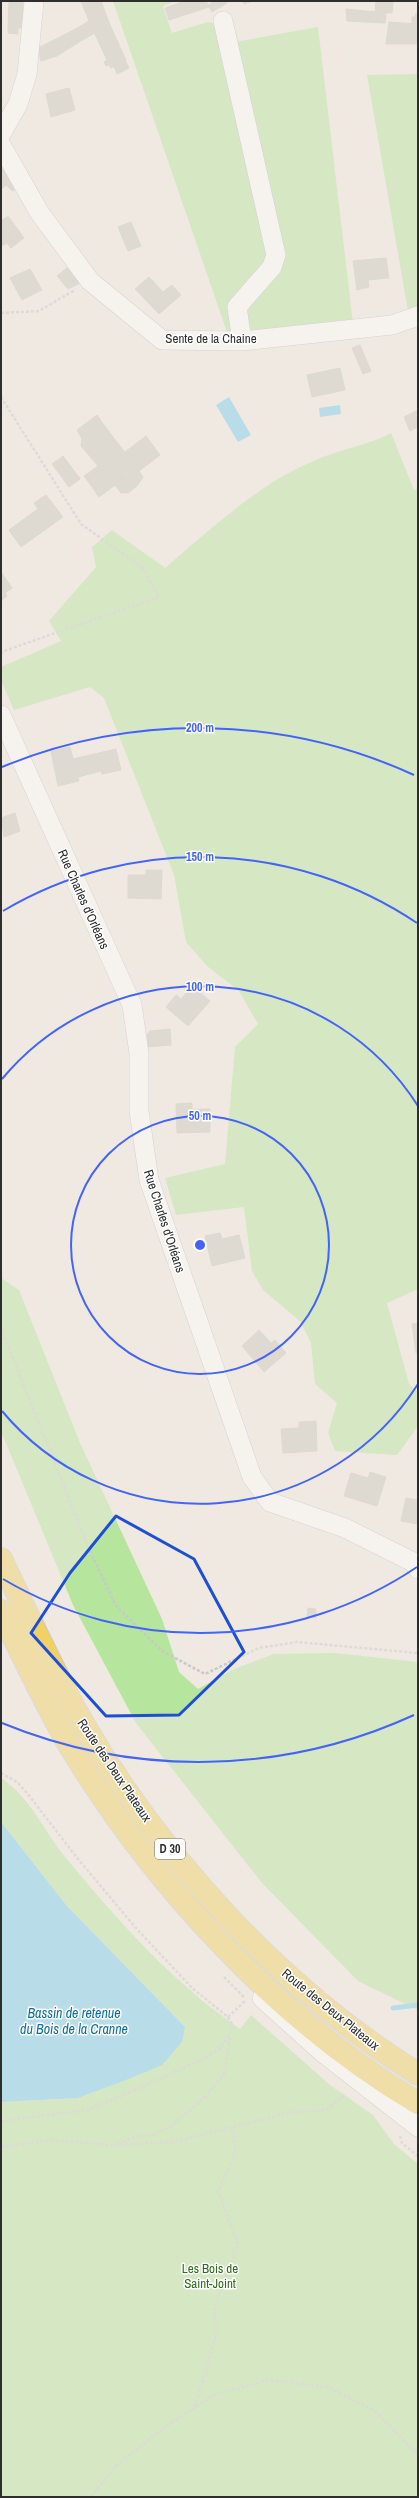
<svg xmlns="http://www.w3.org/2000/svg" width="419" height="2498" font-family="'Archivo Narrow',sans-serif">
<rect width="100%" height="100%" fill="#efe9e1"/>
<path fill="#b6e59e" d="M113,1h62l-12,5 9,27 36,-11 10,2 53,233 -17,23 -16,56 -9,2z
M318,27l35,297 -104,10 -7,-18 33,-45 -40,-229z
M418,74v234l-10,3 -41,-236z
M391,433l23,57 4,-2v801l-31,14 22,81 9,8v34l-21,29 -62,-4 -7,-18 9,-30 -22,-19 -4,-41 -11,-22 -37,-31 -11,-19 -8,-64 -68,8 -11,-37 60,-14 10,-117 23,-23 -19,-33 -32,-25 -21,-24 -12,-67 -70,-177 -14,-11 -76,23 -13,-30v-13l60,-26 -12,-20 47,-54 -4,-20 20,-17 53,38c46,-39 94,-85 151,-108 24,-11 51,-14 75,-27z
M1,1278l18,12 61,153 82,176 17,53 19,17 36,-20 40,-15 61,-1 83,9v348l-60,-29 -96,-98 -126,-160 -63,-118 -72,-174z
M1,1778c29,19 43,53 64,79 41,49 83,98 132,139 13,12 29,22 43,33l11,-14 79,70 43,30 21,29 24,20v333h-417v-395l77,-4 46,-17 17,-7 44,-47 -118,-121 -66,-84z"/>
<path fill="#75cff0" d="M229,397l22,38 -13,7 -22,-37z
M340,405l1,9 -21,3 -1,-9z
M1,1822l66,84 118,121 -3,15 -20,23 -38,16 -46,17 -77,4z"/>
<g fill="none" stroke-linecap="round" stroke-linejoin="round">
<path stroke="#75cff0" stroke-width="5" d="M393,2008l25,-3"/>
</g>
<path fill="#cbc7bf" stroke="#cbc5ba" d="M9,1h14l-1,27h-4v6l-10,-1z
M81,1h20l9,24 -26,14 -7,-11 12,-7z
M185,1h21l3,6 -40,13 -4,-12z
M215,1h11l1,2 -15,9 -4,-7z
M242,1h10l-8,3z
M376,1h17l-1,12 -17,-1z
M346,9l40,4 -1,10 -38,-2z
M416,13l2,1v10h-6v-7h3z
M389,22l29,2v20h-32z
M110,25l16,35 -15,8 -2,-3 -3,1 -2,-4 3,-2 -13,-28z
M77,28l7,11 -5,3 -11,-9z
M68,33l11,9 -22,14 -16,5 -3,-13z
M125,60l4,8 -12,6 -3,-8z
M69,88l6,22 -24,7 -5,-23z
M1,162l18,25 -7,4 -6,-6 -5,5z
M8,216l16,22 -13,10 -4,-5 -6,3v-25z
M131,222l10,24 -13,5 -10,-24z
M386,258l3,20 -21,2 1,7 -12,3 -4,-29z
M68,267l12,16 -12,6 -11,-13z
M30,269l12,21 -20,10 -12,-22z
M149,277l14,15 9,-7 9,10 -22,19 -24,-25z
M360,345l11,26 -8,3 -11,-26z
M340,368l5,22 -33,7 -5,-22z
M418,410v17l-8,4 -6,-14z
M97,415l7,10 -15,11 17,24 -8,6 -17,-20 1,-7 -5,-9z
M104,425l31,41 -10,8 -32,-41z
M93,433l33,44 -27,20 -12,-17 14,-10 -3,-4 8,-6 -17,-24z
M146,436l14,19 -21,16 4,6 -6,9 -9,7h-7l-6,-8 20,-19 -10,-14z
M63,456l17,23 -18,-22z
M62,457l18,22 -11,8 -17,-23z
M98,466l3,4 -14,10 -3,-4z
M46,495l17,22 -42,30 -12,-17 29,-21 -4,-6z
M1,572l11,16 -7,5 2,3 -6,5z
M70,747l3,12 43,-10 5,21 -19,4 -1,-3 -23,6 1,4 -21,5 -7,-35z
M15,813l5,18 -16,6 -3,-19z
M146,870h16l-1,29 -33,-1v-23h18z
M192,986l18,15 -22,25 -22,-19 10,-12 5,4z
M170,1029l1,16 -25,2 1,-12 3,-4z
M192,1103v6h18v23l-33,1 -1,-29z
M220,1233l2,6 17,-4 6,23 -33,8 -7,-30z
M418,1323v30h-2l-4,-29z
M259,1330l12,13 4,-3 11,13 -22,19 -22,-26z
M316,1421l1,30 -34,2 -2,-24 18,-1v-6z
M370,1472l16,5 -9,29 -33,-10 7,-23 17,5z
M406,1498l12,2v24l-17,-3z
M308,1608l8,1v9l-9,-1z"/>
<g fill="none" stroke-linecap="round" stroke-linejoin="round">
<g stroke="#b4b7c1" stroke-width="20">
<path id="minor" d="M223,21l53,234 -4,12 -35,40 5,34
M1,134l17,-30 9,-30 7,-73
M1,145l38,67 51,69 72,59 80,1 150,-16 26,-9
M1,715l131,290 7,48v58l10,69 103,297 18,25 75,26 68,34 5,7
M262,1998l60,54 96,75"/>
</g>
<g stroke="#c9c9c9" stroke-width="24">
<path id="major" d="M1,1559c27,56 52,113 83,166 80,136 199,266 334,349
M1,1611c22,46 44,93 70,137 83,137 209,274 347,355"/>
</g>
<path stroke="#c9c9c9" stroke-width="2.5" stroke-dasharray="3 2" stroke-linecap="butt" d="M1,313l38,-2 36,-21
M1,397l80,127 62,44 16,29 -158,55
M1,1328l88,221 27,57 46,45 43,23 54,-26 38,-6 121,11
M1,1773l16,9 10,11 51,66 57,68 57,61 36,29 4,7 -2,10 -10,14 -13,9 -81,37 -39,16 -86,11
M224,1977l21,21
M228,2017l17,-16
M400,2136l2,7 16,13
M118,2144l20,-8 15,-1 17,-8 36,-31 18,-22 6,-37
M1,2147l50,-7 61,5 62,-3 118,-30 34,-2 20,-16
M195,2407l22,-75 -3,-23 24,-65 -20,-53 18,-39 -4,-25
M91,2497l26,-32 48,-38 50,-33 55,-14 58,7 47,24 43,44"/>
<use href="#minor" stroke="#fff" stroke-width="19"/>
<use href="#major" stroke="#f2d163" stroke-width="22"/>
</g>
<path d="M0 0H419V2498H0ZM116,1516l78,43 50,93 -65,63 -73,1 -75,-83 39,-60z" fill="#efe9e1" fill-opacity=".55" fill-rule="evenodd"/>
<path fill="none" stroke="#1d4ed8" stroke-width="3" stroke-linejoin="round" d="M116,1516l78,43 50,93 -65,63 -73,1 -75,-83 39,-60z"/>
<g fill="none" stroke="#4264fb" stroke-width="2">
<circle cx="200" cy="1245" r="129"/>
<path d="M418 1384A258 258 0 0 1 2 1411M2 1079A258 258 0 0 1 418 1106"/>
<path d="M417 1567A388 388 0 0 1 3 1579M3 911A388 388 0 0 1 417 923"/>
<path d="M414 1715A517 517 0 0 1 2 1723M2 767A517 517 0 0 1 414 775"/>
</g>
<g text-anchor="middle" stroke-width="3" stroke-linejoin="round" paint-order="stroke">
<rect fill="#fff" stroke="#6d6d6d" stroke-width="1" x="155" y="1839" width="30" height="20" rx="3"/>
<g font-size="12" font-weight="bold" fill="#2e2e2e">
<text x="170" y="1853">D 30</text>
</g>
<g font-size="13" fill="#2e2e2e" stroke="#fff">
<text x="211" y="343">Sente de la Chaine</text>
<text transform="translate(84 899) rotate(66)" y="5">Rue Charles d'Orléans</text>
<text transform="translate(165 1221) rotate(72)" y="5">Rue Charles d'Orléans</text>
<text transform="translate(115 1770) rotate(56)" y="5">Route des Deux Plateaux</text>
<text transform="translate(331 2009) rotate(39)" y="5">Route des Deux Plateaux</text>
</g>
<g font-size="13" fill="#2c6e1b" stroke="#fff">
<text x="210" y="2273">Les Bois de<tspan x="210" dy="15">Saint-Joint</tspan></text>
</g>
<g font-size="14" font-style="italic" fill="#0d6fa3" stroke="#fff">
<text x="74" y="2018">Bassin de retenue<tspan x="74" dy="16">du Bois de la Cranne</tspan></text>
</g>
</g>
<circle cx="200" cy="1245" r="6" fill="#4264fb" stroke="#fff" stroke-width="2"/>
<g font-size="12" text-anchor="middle" font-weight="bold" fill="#4264fb" stroke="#fff" stroke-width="3" stroke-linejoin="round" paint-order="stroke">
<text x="200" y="732">200 m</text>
<text x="200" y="861">150 m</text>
<text x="200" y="991">100 m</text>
<text x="200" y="1120">50 m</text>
</g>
<rect width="419" height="2498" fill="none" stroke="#2e2e2e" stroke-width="4"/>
</svg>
